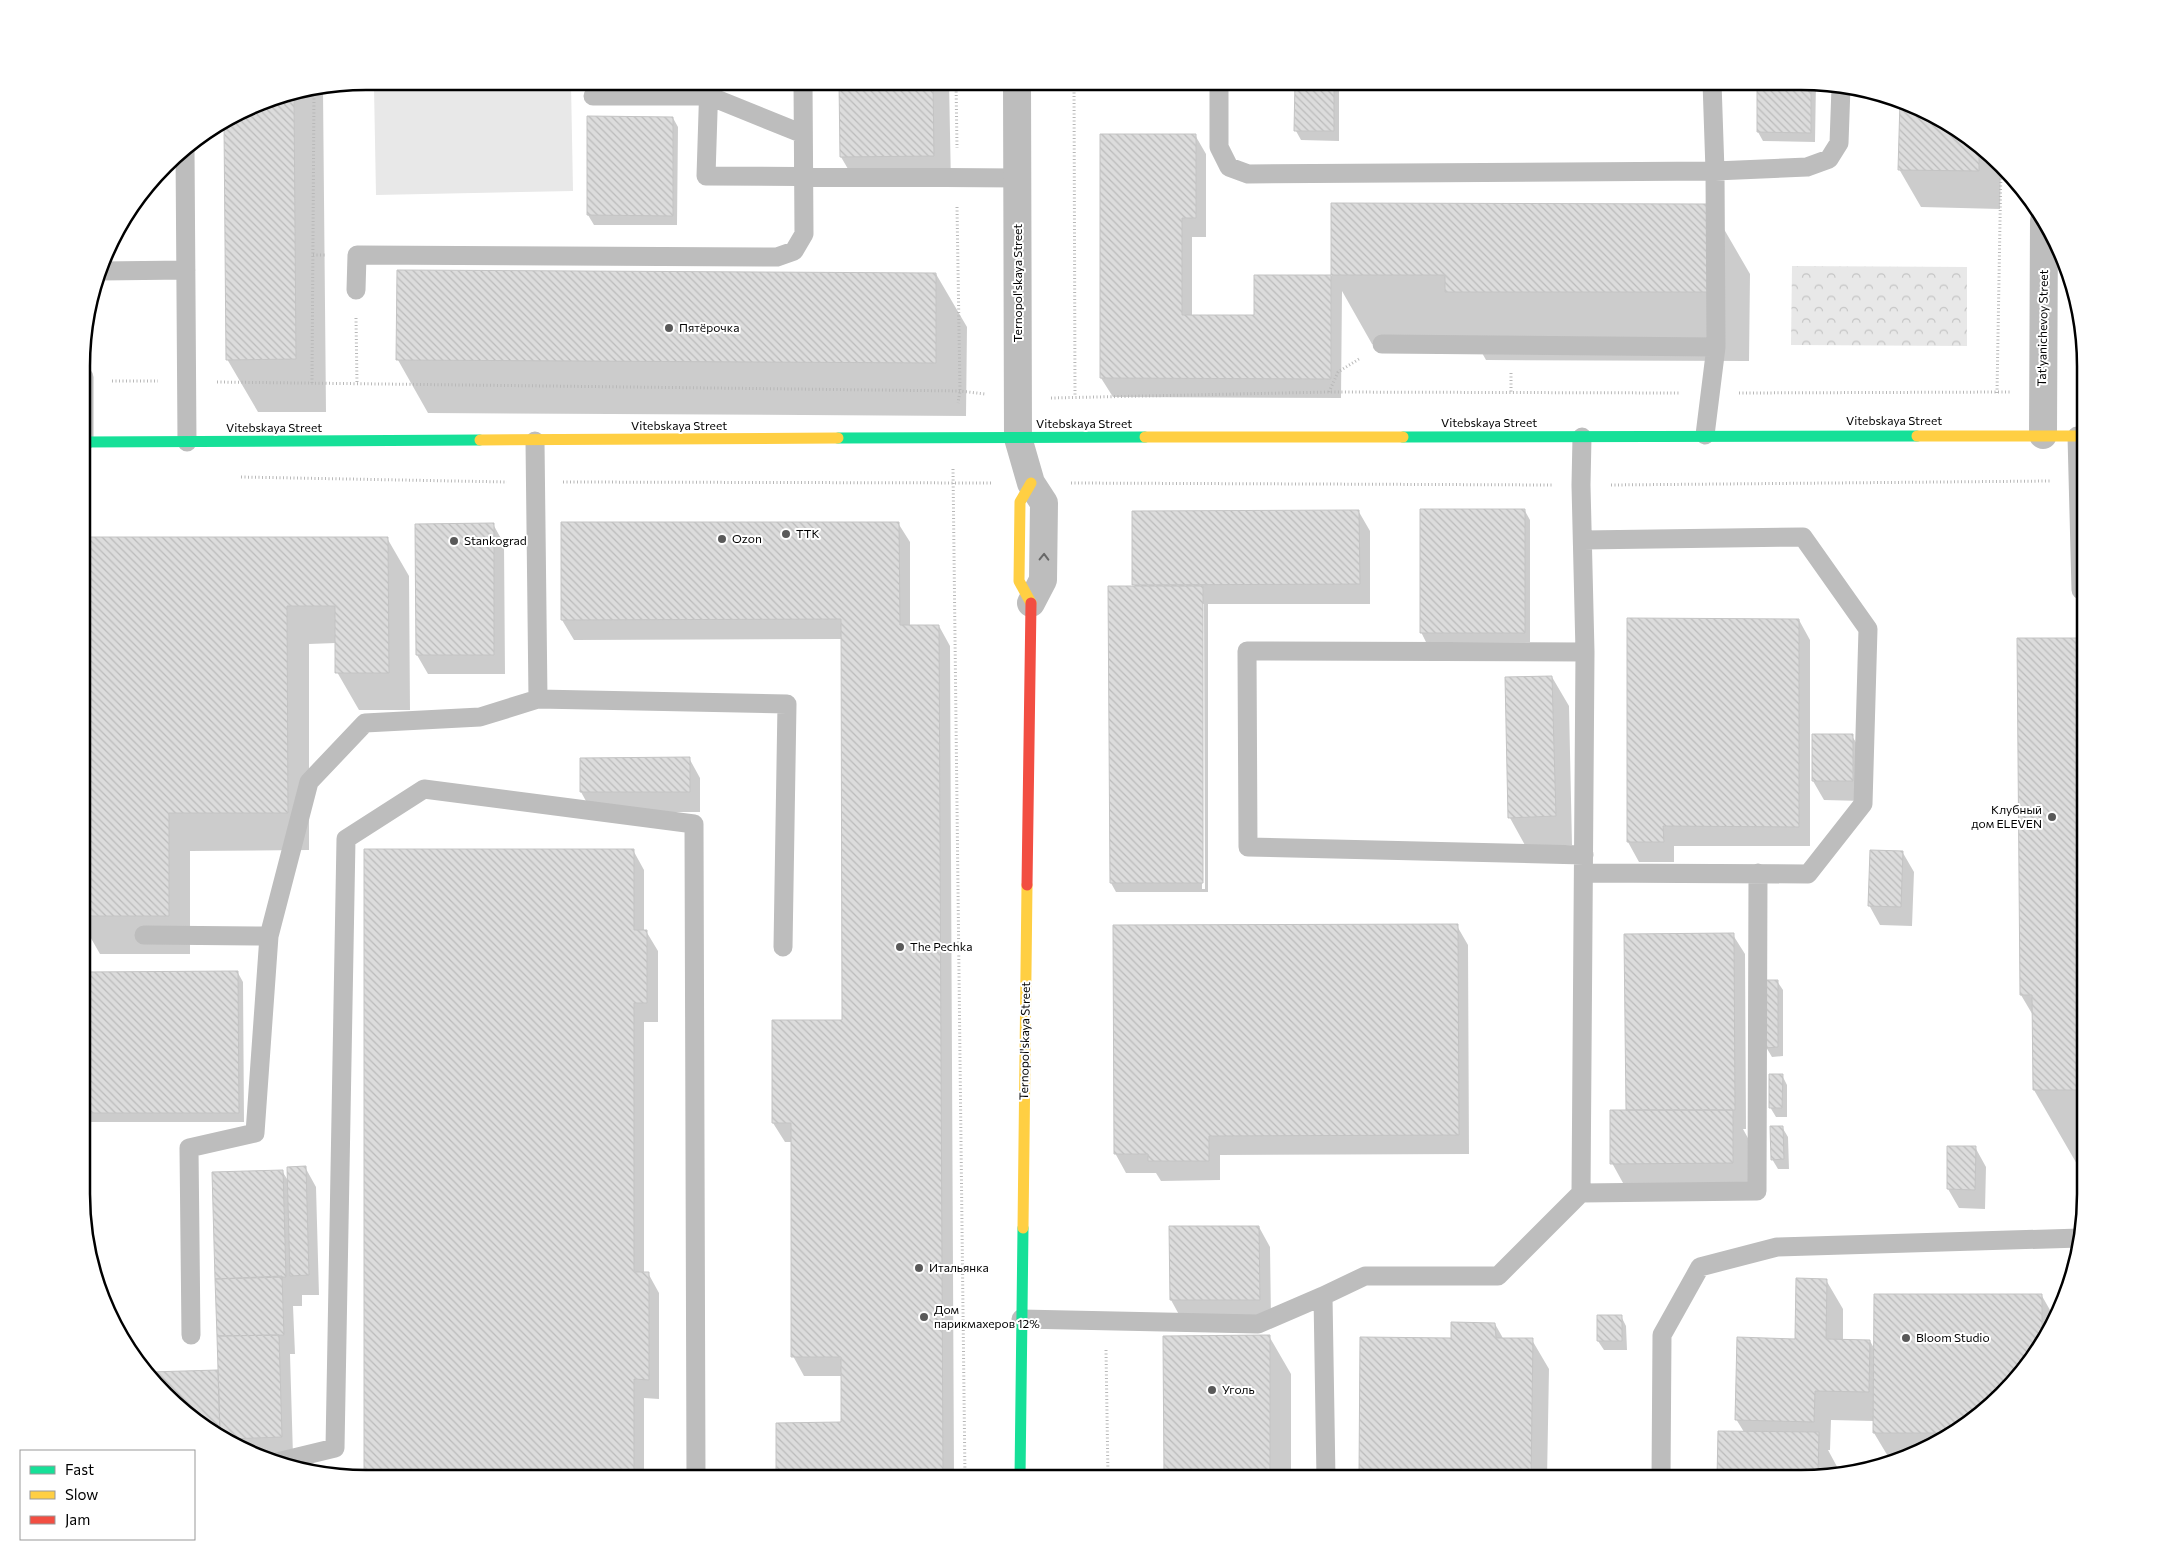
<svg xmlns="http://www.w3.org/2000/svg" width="2167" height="1560" font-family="Commissioner,sans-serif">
<defs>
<pattern id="park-crowns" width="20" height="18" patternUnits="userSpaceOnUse" patternTransform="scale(1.25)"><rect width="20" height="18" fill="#e8e8e8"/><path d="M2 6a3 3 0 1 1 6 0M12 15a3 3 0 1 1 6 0" fill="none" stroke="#c5c5c5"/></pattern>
<pattern id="building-back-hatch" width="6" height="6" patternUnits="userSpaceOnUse" patternTransform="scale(1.25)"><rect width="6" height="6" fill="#dcdcdc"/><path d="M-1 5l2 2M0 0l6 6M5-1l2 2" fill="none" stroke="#bbb"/></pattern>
</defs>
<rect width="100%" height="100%" fill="#fff"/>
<path fill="#e8e8e8" d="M571,84l2,107 -197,4 -2,-108z"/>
<path fill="url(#park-crowns)" d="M1792,266l175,1v79l-176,-1z"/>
<path fill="#0003" fill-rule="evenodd" d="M643,81h37v13h-31z
M840,81h109l2,104 -93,1 -17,-29z
M1296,82h41l2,3v56l-38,-1 -5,-9z
M1758,82h58l-1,60 -52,-1 -5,-9z
M323,90l3,322h-68l-31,-53 -2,-236 32,-20z
M1901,101l9,2 65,37 26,25 -1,44 -79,-2 -22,-38z
M589,117l84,1 5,9 -1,98h-83l-6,-10z
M1195,135l11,19v83h-14v79h64v-40h76v-71h378l40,69 -1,87 -263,-1 -9,-16h-105l-30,-53 -1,107 -228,-1 -12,-19z
M398,271l538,3 31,53 -1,89 -538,-3 -30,-53z
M1525,511l5,9v122h-104l-5,-10z
M1359,512l11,19v73h-162v288h-92l-5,-9 24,-296 -1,-3zM1202,604h2l1,285h-3z
M898,523l12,19v84h29l11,20 4,832h-177v-54h65v-48h-38l-11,-20 -1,-214h-7l-12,-19 71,-102 -2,-382 -268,1 -12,-20v-96z
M493,524l11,20 1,130h-77l-11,-19z
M84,538h303l22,38 1,134h-51l-22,-38 -1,-29 -27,1v206l-119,1v103h-90l-16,-28z
M1799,620l11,20v206h-136v16h-35l-11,-20z
M2085,639v532h-4l-47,-81v-73l-13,-22 -2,-355z
M1552,677l17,29 3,139 -46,2 -16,-29z
M1852,736l12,19 -1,46 -39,-1 -11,-19z
M689,758l11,20v34h-108l-11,-20v-33z
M365,850h268l11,20v61h2l12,20v71h-14v251h4l11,20v106l-15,-1v80h-279z
M1903,853l11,19 -2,54 -32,-1 -11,-20z
M1457,926l11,19 1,209 -249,1v25l-59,1 -5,-8h-30l-11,-20z
M1733,935l12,19 1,175h-3l6,11 1,52h-122l-16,-29 15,-51z
M84,973h154l5,9 1,140h-160z
M1777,981l6,9v66l-11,1 -6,-10z
M1782,1075l5,10v32h-11l-6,-10z
M1782,1127l6,10 1,32h-11l-6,-10z
M1975,1147l11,20 -1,42 -26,-1 -11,-19z
M305,1167l11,20 3,108h-17v11h-9l2,48h-5l3,102 -31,1 -70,-37 -40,-47 67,-1 63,-201 7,11z
M1259,1227l11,20 1,72 -89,1 -11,-20 -1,-72z
M1826,1280l17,29v32h27l5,9 167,-54 12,21 -27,51 -52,52 -48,29 -35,14 -18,-30v-12l-43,-1 -1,30h-2l13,24 -40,5 -57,-47 -8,-13 60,-79z
M1598,1316h23l5,10 1,24h-23l-6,-9z
M1495,1324l9,16h28l17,29 -2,110h-186l-1,-2 93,-138z
M1269,1336l22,38v105l-126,-1v-141z"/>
<path fill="url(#building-back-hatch)" stroke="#c4c4c4" d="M642,81h33v4h-33z
M839,81h94l1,75 -94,1z
M1295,82h39v49h-40z
M1757,82h54v51l-54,-1z
M294,96l2,263 -70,1 -2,-236 33,-21z
M1900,101l10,2 65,37 4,5v26l-81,-1z
M587,116l86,1v99l-86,-1z
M1100,134h96v84h-14v97h72v-40h77v104l-231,-1z
M1331,203l379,1v88h-265v-17h-114z
M397,270l539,3v90l-540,-3z
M1420,509h105v124h-105z
M1359,510l1,74 -228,1v-74z
M561,522h338l1,103h39l4,853h-167v-55l65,-1v-65h-50v-234h-19v-103h70l-1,-401 -280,1z
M494,523v132h-78l-1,-131z
M84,537h304l1,136h-54v-67h-48l1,207h-119v103h-85z
M1108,586h95v297h-93z
M1627,618l172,1v208l-136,-1 1,16h-37z
M2017,638h68v452h-52l-1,-95h-12z
M1552,676l4,140 -48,2 -3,-141z
M1812,734h41v47h-41z
M690,757v35h-110v-34z
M364,849h270v81h13v73h-13v269h15v108l-15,-1v99h-270z
M1870,850l33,1 -2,56 -33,-1z
M1458,924l1,211 -250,1v25h-61v-7h-34l-1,-229z
M1734,933l1,177h-109l-2,-176z
M238,971l1,142h-155v-141z
M1766,980h12v67l-13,1z
M1769,1074h14l-1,34h-13z
M1610,1110h123v53l-123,1z
M1770,1126h13l1,33 -13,1z
M1947,1146h29l-1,44 -28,-1z
M306,1166l3,109 -19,1 -3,-109z
M283,1170l3,107 -71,2 -3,-107z
M1169,1226h90l1,74h-90z
M282,1276l2,59 -67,1 -2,-57z
M1796,1278l31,1 -1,60 44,1 -1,52 -54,-1 -1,31 -79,-2 2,-83 58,2z
M1874,1294h168v45l-15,29 -52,52 -22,13h-80z
M1597,1315h25v26h-25z
M1451,1322l44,1 1,15h37l-2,141 -172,-2 1,-140 91,1z
M279,1335l3,102 -54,2 -8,-5 -3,-98z
M1270,1335v144l-106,-1 -1,-142z
M218,1370l2,64 -28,-14 -42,-48z
M1718,1431l101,1 -1,45 -17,2h-84z"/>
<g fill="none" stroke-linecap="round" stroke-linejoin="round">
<path stroke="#b8b8b8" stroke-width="3" stroke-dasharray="1 2.5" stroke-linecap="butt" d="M956,81l1,67
M1074,82l1,315
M957,207l3,184 -2,12
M313,255h14
M356,318l1,66
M2078,371h7
M1511,373v19
M112,381h46
M217,382l743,9 25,3
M312,383l2,-292
M1329,392l9,-20 21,-13
M1739,393l271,-1
M1997,393l4,-228
M1051,398l278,-6 351,1
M953,469l12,1009
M241,477l266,5
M563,482l429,1
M1071,483l481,2
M1611,485l439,-4
M1106,1350l2,128"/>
<path stroke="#bdbdbd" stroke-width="19" d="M709,81l-3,95 312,2
M1219,82v65l10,20 19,7 467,-3 92,-4 22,-8 10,-16 2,-56
M593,96h116l94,38
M185,148l2,294
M101,271l85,-1
M356,290l1,-35 420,2 17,-6 10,-17 -1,-153
M1382,344l334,3
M84,377v65
M1705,435l11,-88 -1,-176 -3,-89
M2077,436l4,154
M535,441l3,258
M1583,540l220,-3 65,92 -5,175 -55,70 -224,-1
M1584,855l-336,-8 -1,-196 338,1
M144,935l125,1
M1581,1193l176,-2 1,-318
M1323,1296l3,183
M1021,1319l237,5 65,-28 42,-20h133l83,-83 4,-541 -4,-167 1,-48
M191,1335l-2,-187 66,-15 14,-197 40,-154 56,-59 115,-6 58,-18 249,5 -4,243
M273,1463l62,-15 11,-609 78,-50 270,35 2,654
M1661,1479l1,-144 38,-68 77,-20 303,-9"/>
<path stroke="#bdbdbd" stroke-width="28" d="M1017,82l1,356 13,45 13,20 -1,77 -12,23
M2043,435l1,-214"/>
<path stroke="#16e098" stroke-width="11" d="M1403,437l514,-1
M838,438l307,-1
M84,442l396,-2
M1020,1478l3,-250"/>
<path stroke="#ffcf43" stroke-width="11" d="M1917,436h168
M1145,437h258
M480,440l358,-2
M1031,603l-12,-22 1,-79 11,-19
M1023,1228l4,-343"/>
<path stroke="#f24e42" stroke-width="11" d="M1027,885l4,-282"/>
</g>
<defs><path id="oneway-chevron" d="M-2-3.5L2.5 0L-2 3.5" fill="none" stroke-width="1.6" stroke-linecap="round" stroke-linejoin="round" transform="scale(1.25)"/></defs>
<use stroke="#686868" href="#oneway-chevron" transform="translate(1044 557) rotate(-89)"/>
<g fill="#595959" stroke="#fff" stroke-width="2">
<circle cx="669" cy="328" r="5"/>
<circle cx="786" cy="534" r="5"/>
<circle cx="722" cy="539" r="5"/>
<circle cx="454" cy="541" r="5"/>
<circle cx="2052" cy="817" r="5"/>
<circle cx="900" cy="947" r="5"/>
<circle cx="919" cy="1268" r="5"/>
<circle cx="924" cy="1317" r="5"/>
<circle cx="1906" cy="1338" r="5"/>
<circle cx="1212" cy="1390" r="5"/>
</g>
<g text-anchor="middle" stroke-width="4" stroke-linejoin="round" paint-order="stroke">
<g font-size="12" fill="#000" stroke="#fff">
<text transform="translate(1018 283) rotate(-90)" y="4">Ternopol'skaya Street</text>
<text transform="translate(2043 328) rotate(-89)" y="4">Tat'yanichevoy Street</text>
<text x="1894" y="425">Vitebskaya Street</text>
<text x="1489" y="427">Vitebskaya Street</text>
<text x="1084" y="428">Vitebskaya Street</text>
<text x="679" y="430">Vitebskaya Street</text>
<text x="274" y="432">Vitebskaya Street</text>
<text transform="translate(1025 1041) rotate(-89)" y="4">Ternopol'skaya Street</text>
</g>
<g font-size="12" fill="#000" stroke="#fff" text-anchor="start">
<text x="679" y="332">Пятёрочка</text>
<text x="796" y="538">ТТК</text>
<text x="732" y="543">Ozon</text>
<text x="464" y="545">Stankograd</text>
<text x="2042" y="814" text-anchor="end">Клубный<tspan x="2042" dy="14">дом ELEVEN</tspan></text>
<text x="910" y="951">The Pechka</text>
<text x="929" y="1272">Итальянка</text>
<text x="934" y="1314">Дом<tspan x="934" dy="14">парикмахеров 12%</tspan></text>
<text x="1916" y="1342">Bloom Studio</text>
<text x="1222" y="1394">Уголь</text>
</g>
</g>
<path d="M0 0H2167V1560H0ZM366 90H1801A276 276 0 0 1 2077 366V1194A276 276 0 0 1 1801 1470H366A276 276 0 0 1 90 1194V366A276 276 0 0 1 366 90Z" fill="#fff" fill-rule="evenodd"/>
<path fill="none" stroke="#000" stroke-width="2.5" d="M366 90H1801A276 276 0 0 1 2077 366V1194A276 276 0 0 1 1801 1470H366A276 276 0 0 1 90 1194V366A276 276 0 0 1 366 90Z"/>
<rect x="20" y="1450" width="175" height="90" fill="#ffffff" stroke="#999999"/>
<rect x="30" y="1466" width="25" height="8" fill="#16e098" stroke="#999999"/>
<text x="65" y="1475" font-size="15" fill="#000000">Fast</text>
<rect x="30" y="1491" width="25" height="8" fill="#ffcf43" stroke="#999999"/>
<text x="65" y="1500" font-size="15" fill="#000000">Slow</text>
<rect x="30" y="1516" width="25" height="8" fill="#f24e42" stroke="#999999"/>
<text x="65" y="1525" font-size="15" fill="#000000">Jam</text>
</svg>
